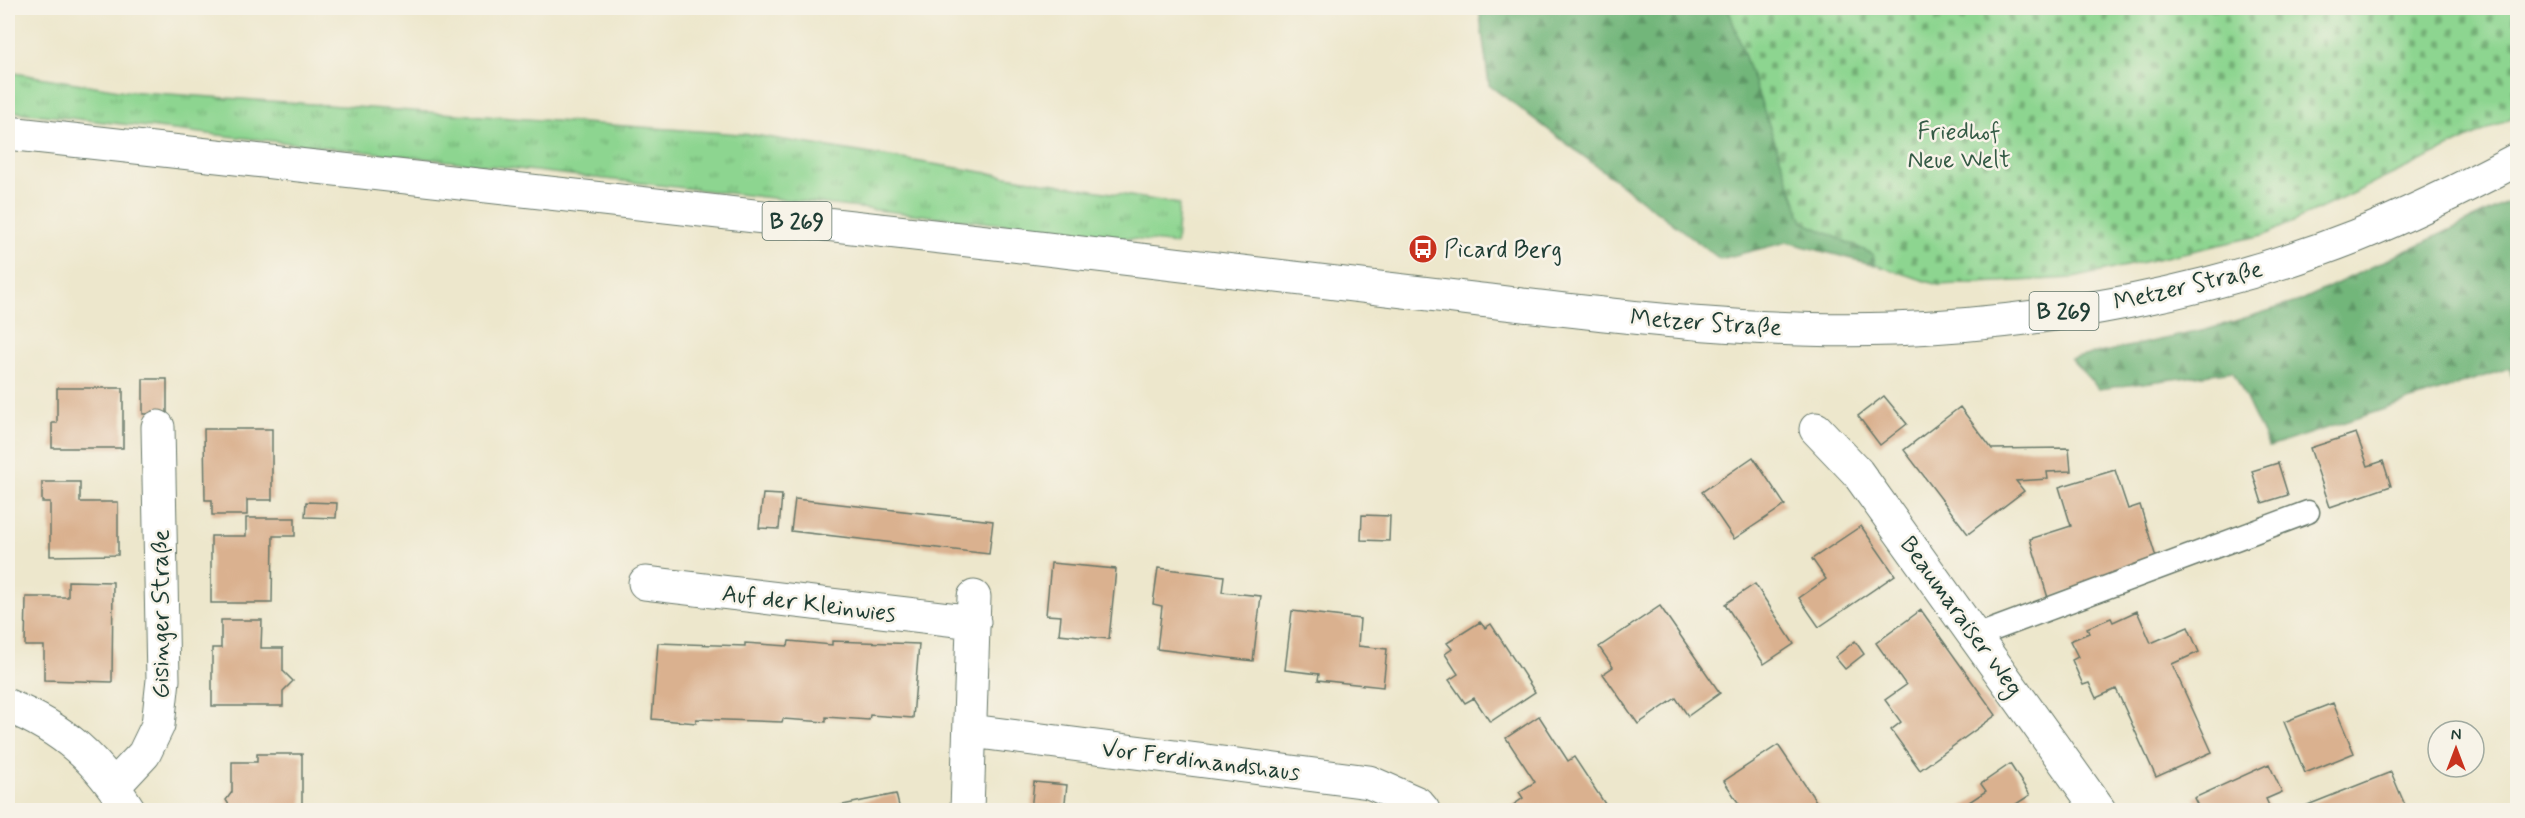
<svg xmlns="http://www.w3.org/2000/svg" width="2525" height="818" font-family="Mynerve,sans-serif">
<defs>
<pattern id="grass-tufts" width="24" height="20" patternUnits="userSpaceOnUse" patternTransform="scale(1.5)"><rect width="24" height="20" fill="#8dd590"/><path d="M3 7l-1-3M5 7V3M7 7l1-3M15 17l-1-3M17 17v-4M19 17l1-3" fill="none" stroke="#73ae76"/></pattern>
<pattern id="forest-firs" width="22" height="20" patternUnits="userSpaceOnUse" patternTransform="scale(1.5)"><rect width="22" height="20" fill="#72b67a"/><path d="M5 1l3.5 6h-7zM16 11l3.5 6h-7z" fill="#5d9565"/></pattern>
<pattern id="cemetery-stones" width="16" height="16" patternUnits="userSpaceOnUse" patternTransform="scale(1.5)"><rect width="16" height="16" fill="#8dd590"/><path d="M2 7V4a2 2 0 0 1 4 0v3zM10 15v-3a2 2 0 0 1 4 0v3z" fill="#73ae76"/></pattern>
</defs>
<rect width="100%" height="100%" fill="#f7f3e8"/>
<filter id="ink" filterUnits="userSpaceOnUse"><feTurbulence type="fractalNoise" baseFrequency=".0167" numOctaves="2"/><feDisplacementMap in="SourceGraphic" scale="12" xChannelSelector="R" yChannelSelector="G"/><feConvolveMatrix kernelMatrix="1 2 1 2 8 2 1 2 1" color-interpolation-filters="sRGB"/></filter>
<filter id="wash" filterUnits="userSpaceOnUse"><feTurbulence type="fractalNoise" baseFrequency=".008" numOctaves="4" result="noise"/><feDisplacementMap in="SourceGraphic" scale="24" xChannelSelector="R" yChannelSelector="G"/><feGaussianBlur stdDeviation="1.35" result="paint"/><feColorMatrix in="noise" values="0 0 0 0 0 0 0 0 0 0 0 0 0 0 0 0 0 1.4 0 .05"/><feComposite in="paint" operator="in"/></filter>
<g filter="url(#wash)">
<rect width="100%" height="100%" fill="#ede7cc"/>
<path fill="url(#grass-tufts)" stroke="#568962" stroke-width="1.5" d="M8,72l117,19 629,44 425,69 -3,40 -1168,-133z"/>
<path fill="url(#forest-firs)" stroke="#487a57" stroke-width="1.5" d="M1479,8h249l75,214 70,32 2,11 -88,-23 -67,17 -231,-174z
M2517,198v189l-8,-19 -240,79 -36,-76 -134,18 -28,-30 135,-29 94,-29z"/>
<path fill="url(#cemetery-stones)" stroke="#568962" stroke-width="1.5" d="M1728,8h789v107l-250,119 -194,44 -135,7 -63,-20 -2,-11 -70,-32z"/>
<g id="blocks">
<path fill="#dab18f" d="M143,379h24v35h-24z
M57,388h66v60h-71v-25h5z
M1884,396l23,28 -27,21 -22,-29z
M1960,407l32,42 77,-1 2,23 -24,1 1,7 -32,2 8,10 -56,43 -64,-84z
M204,429h68v71h-25v15h-35v-15h-7z
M2356,433l12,33 15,-5 8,25 -61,21 -20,-59z
M1753,457l32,48 -51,34 -32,-47z
M2278,463l10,32 -26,8 -10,-32z
M2115,470l13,39 12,-4 18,59 -110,34 -18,-59 41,-13 -12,-39z
M42,482h38v20h38v53l-68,1v-54h-8z
M763,494l19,1 -3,34 -20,-1z
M795,499l198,22 -4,33 -198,-23z
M306,502l31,1 -1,15 -31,-1z
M1362,515l28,1 -1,25 -28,-1z
M246,518h49v18h-22l-1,67h-61v-67h35z
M1861,526l34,49 -76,52 -20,-29 27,-19 -14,-20z
M1051,563l65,6 -7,70 -50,-5 2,-18 -15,-1z
M1158,568l66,8 -2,16 39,4 -8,65 -96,-12 5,-43 -9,-2z
M68,581l45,1 -1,100 -68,-2v-34h-19l1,-49h42z
M1755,584l39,60 -30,20 -39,-60z
M1660,606l60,87 -32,23 -12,-18 -38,26 -35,-50 10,-7 -14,-20z
M1921,610l75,105 -76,55 -29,-40 10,-8 -16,-22 21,-15 -30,-42z
M1292,611l68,8 -2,27 29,3 -4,38 -65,-7 1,-6 -34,-4z
M2137,611l14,32 37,-16 11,25 -27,12 40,88 -56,25 -40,-88 -20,9 -7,-15 -6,2 -11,-25 6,-3 -8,-16 19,-8 -2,-5 24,-10 2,4z
M221,620h41l-1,28h22v23l10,10 -10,10v15h-71v-58h9z
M1480,622l5,6 6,-4 44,68 -45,30 -16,-24 -9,5 -16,-23 9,-6 -13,-20 7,-5 -5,-6z
M789,641l43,4v-4l87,3 -6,74 -43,-3 -1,5 -43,-3v5l-43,-3 -1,3 -86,-3v4l-44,-4 6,-76 87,3v-3l43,3z
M1855,641l9,13 -19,15 -10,-12z
M2333,703l21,50 -49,20 -21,-51z
M1539,716l29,45 6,-4 35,53h-94l-3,-4 11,-8 -4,-6 16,-10 -29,-44z
M1778,745l44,65h-79l-19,-29z
M257,754h45v56h-70l-6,-10 6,-8v-30h25z
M2010,764l20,31 -23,15h-50l29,-19 -5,-7z
M2269,764l13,28 -16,7 5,11h-71l-6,-12z
M2391,772l14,33 -11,5h-99z
M1034,782l33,3 -3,25h-33z
M896,794l4,16h-66l-1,-3z"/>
</g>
</g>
<g filter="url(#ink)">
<use href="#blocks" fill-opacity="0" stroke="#677869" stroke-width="1.5"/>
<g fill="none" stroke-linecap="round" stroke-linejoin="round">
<g stroke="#677869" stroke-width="25">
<path id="lane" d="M1976,636l332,-124"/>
</g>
<g stroke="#677869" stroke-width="35">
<path id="street" d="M1816,429l41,43 242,338
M645,583l329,39
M8,706c56,23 89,53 121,104
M971,731l398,51 48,21 6,7
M114,786l30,-32 14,-29 5,-45 -5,-253
M967,810l7,-213"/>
</g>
<g stroke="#677869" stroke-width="35">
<path id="primary" d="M8,133c335,37 670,73 1005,112 153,18 306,36 459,54 139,16 280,35 421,30 154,-6 319,-36 463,-93 55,-22 109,-49 162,-77"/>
</g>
<use href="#lane" stroke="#fff" stroke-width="22"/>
<use href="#street" stroke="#fff" stroke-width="33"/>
<use href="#primary" stroke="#fff" stroke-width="33"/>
</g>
</g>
<defs>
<g id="bus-disc" transform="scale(1.5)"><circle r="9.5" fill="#c8321e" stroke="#f7f3e8"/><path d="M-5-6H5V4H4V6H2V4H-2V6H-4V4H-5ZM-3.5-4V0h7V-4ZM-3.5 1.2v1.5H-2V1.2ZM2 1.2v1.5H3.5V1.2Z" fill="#fff"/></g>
</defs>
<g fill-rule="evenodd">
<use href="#bus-disc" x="1423" y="249"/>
</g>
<g text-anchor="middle" stroke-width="5" stroke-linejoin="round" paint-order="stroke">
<g fill="#f7f3e8" stroke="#60746a" stroke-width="1.5">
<rect x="762.5" y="202" width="69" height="38" rx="4.5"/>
<rect x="2029.5" y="292" width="69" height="38" rx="4.5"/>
</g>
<g font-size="22" font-weight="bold" fill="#1f3d34">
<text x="797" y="229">B 269</text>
<text x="2064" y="319">B 269</text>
</g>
<g font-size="24" fill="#355b46" stroke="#f7f3e8">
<text x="1959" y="139">Friedhof<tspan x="1959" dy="28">Neue Welt</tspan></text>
</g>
<g font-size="24" fill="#1f3d34" stroke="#f7f3e8" text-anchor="start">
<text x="1444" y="257">Picard Berg</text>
</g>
<g font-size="24" fill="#1f3d34" stroke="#f7f3e8">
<text transform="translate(2188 285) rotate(-13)" y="8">Metzer Straße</text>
<text transform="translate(1706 322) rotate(4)" y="8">Metzer Straße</text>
<text transform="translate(809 603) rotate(7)" y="8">Auf der Kleinwies</text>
<text transform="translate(160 614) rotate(-90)" y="8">Gisinger Straße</text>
<text transform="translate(1962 616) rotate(54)" y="8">Beaumaraiser Weg</text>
<text transform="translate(1201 760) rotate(7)" y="8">Vor Ferdinandshaus</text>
</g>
</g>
<rect width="2525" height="818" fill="none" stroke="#f7f3e8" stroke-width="30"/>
<g transform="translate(2456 749)"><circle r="28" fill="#f7f3e8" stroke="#a1aaa0" stroke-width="1.5"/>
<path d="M0-4.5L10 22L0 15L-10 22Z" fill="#c8321e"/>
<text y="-9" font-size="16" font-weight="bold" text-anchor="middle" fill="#1f3d34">N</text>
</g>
</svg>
